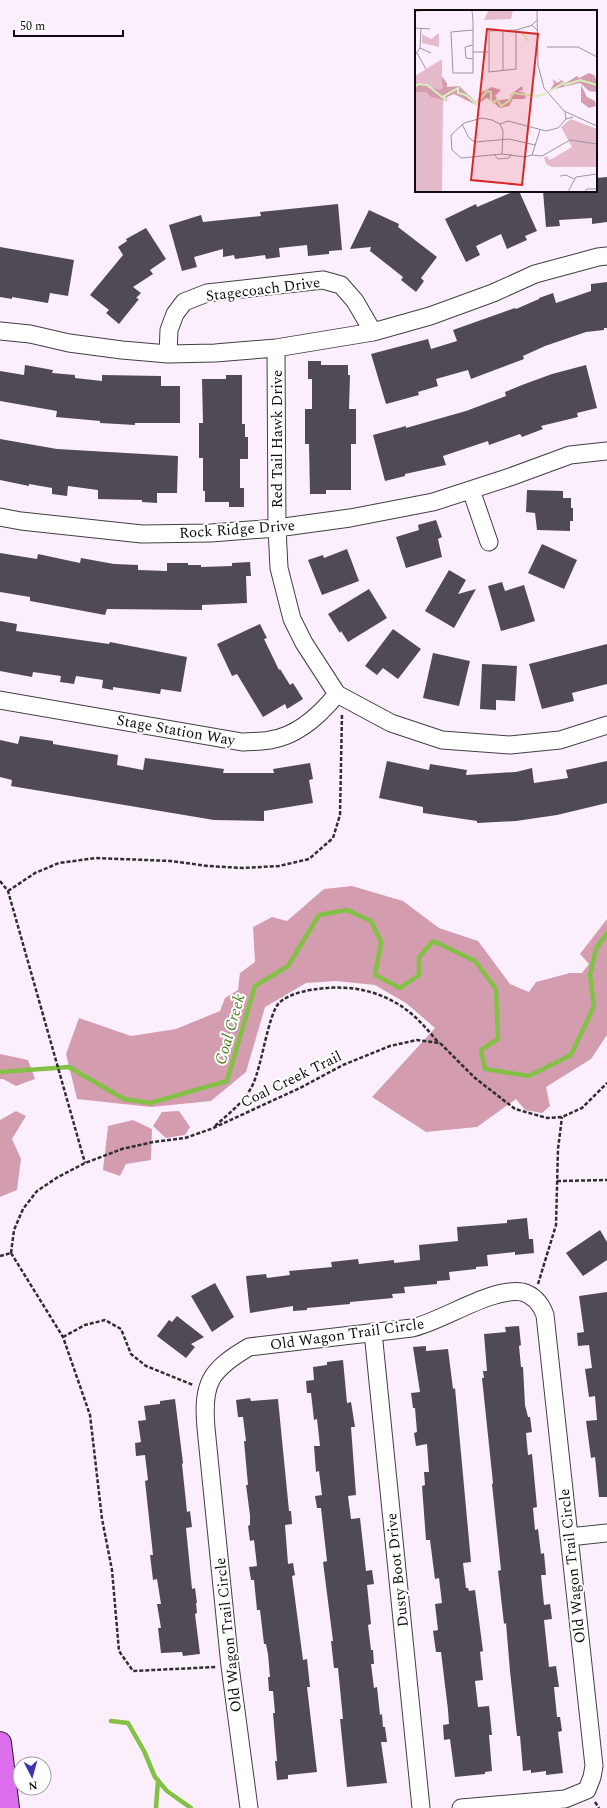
<svg xmlns="http://www.w3.org/2000/svg" width="607" height="1808" font-family="Spectral,serif">
<rect width="100%" height="100%" fill="#fceffd"/>
<path fill="#d49caf" d="M352,886l51,15 36,27 39,13 32,43 19,8 7,-10 34,-9h12l7,-9 -9,-10 27,-35v116l-16,24 -45,28 4,19 -8,7 -17,-3 -9,-11 -39,28 -51,5 -54,-35 63,-69 -29,-25 -31,-18 -39,-4 -30,2 -41,24 -19,65 -35,29 -60,6 -74,-8 -11,-45 13,-36 52,18 45,-7 44,-18 5,-13 13,-8 2,-17 15,-11 -2,-35 19,-10 15,4 37,-32z
M0,1054l28,6 7,19 -19,7 -13,-7h-3z
M16,1111l10,5 -14,23 9,20 -4,31 -17,7v-77z
M179,1111l11,16 -5,8 -19,3 -13,-12 9,-14z
M133,1120l19,9 -1,31 -25,4 -6,12 -17,-6 5,-44z"/>
<g fill="none" stroke-linecap="round" stroke-linejoin="round">
<path stroke="#82c146" stroke-width="4.5" d="M0,1072l69,-5 55,32 26,4 77,-22 28,-95 33,-20 31,-51 28,-5 24,11 10,21 -6,33 25,13 19,-13v-18l14,-16 42,20 21,28 2,50 -17,11 4,19 44,7 42,-21 23,-49 -4,-31 6,-26 11,-16
M111,1721l17,2 16,28 11,26 12,14 24,17
M156,1808l2,-28"/>
</g>
<path fill="#504a55" d="M607,177v45l-15,2v-6l-33,2 1,6 -14,1 -3,-36h53v-13z
M515,191h4l18,40 -12,5 2,4 -20,9 -6,-15 -25,12 4,9 -14,7 -21,-43 31,-15 1,3z
M338,204l4,46 -13,1v3l-21,2 -1,-11 -28,3 1,9 -14,2 -1,-4 -30,4 -1,-4 -11,2v-8l-29,8 3,10 -15,4 -13,-46 32,-10 2,7 58,-6 -1,-4z
M369,210l30,14 -1,3 39,30 -16,21 3,3 -8,11 -15,-12 2,-3 -33,-26 1,-4 -21,2z
M146,228l20,31 -16,11 3,4 -20,13 8,6 -5,5 3,1 -20,25 -13,-11 3,-3 -19,-15 33,-40 -5,-8 9,-6 -1,-2z
M0,247l74,13 -6,36 -18,-3 -2,10 -36,-6v2l-12,-2z
M607,282v46h-3v2l-18,2 -41,14 -22,10 1,3 -53,20 -3,-9 -32,9 2,7 -20,6 1,3 -33,9 -15,-50 57,-15 3,10 26,-8 -4,-11 62,-22 1,1 23,-10v-1l14,-5 3,10 35,-12v-7z
M308,361h13v4h27v10h2l-1,34h7v35h-5v46h-25v4h-16l-1,-50h-4v-35h7v-30h-4z
M25,365l28,5 -1,3 23,2v3l27,3v-6l59,1v10h19v37h-45v2l-35,-2v-2l-44,-4 1,-6 -57,-10v-30l24,4z
M586,365l11,43 -20,5 1,4 -37,9 2,3 -21,8 -2,-3 -31,11 -1,-4 -45,15 3,9 -41,9v2l-20,5 -12,-46 33,-9v2l60,-17 40,-15 -1,-4 17,-7 30,-11z
M226,375h16v49h3v13h3v22h-8v29h4v19h-15v-5h-24v-11h-2v-33h-4v-35h4l-1,-44h24z
M0,439l57,10 121,7 -1,37h-20v10l-15,-1v-2l-44,-1v-9l-30,-4 -1,10 -15,-2v-6l-23,-4v2l-29,-6z
M527,490l36,1v7h8v10h2v13h-3v10l-33,-1 -2,-17 -9,-1z
M436,520l6,17 -4,2 4,18 -36,11 -10,-31 23,-7 -1,-5z
M542,544l35,16 -13,29 -36,-16z
M347,549l12,32 -37,14 -14,-35 15,-5 1,3z
M0,553l37,6 1,-5 42,9 1,-5 33,6 24,1v5l29,1v-8h21v2h13v2l31,-1v-3l18,-1 1,14h-5l1,27 -45,2v5l-95,-1 -2,6 -75,-14v-4l-30,-5z
M449,570l17,10 -8,14 18,-5 -22,39 -29,-17z
M502,582l3,9 19,-6 11,36 -16,5v-3v3l-18,5 -13,-45z
M369,589l18,29 -39,24 -7,-11 -1,2 -12,-19z
M0,621l17,3 -1,7 93,13 1,-2 77,15 -6,35 -20,-3 -1,5 -47,-7v3l-11,-2 1,-8 -27,-4 -2,8 -14,-2 1,-6 -28,-4 -1,5 -32,-6z
M260,624l7,14 -3,1 15,31 1,-1 10,16 3,-2 10,16 -16,10 -2,-5 -22,13 -26,-43 -5,2 -15,-32z
M393,629l28,20 -23,30 -15,-11 -6,7 -12,-9z
M607,644v40l-35,9 2,8 -32,8 -13,-45z
M433,653l37,8 -11,45 -36,-8z
M482,664l35,2 -2,35 -19,-1v10l-16,-1z
M20,736l33,5v3l65,11 -1,10 26,5 2,-12 79,11 -1,4h51l-1,-4 37,-6 3,16 -4,1 4,23 -49,8v10l-50,-1 -203,-34 1,-6 -12,-3v-37l18,4z
M387,761l42,9 1,-6 37,6 -1,5 50,-3 16,-4 2,15 34,-5 -2,-8 41,-9v42l-50,12 -41,6 -39,2v-2l-54,-8v-6l-44,-9z
M527,1218l2,21h4l1,14 -19,2v-3l-28,3 1,11 -12,1v2l-27,3 1,8 -13,1v3l-33,3 1,6 -13,1 1,4 -43,4v2l-43,4v2l-14,1v-5l-43,7 -4,-37 20,-2 1,4 23,-3 -1,-4 43,-4 -1,-5 27,-3 1,5 35,-4v3l26,-3 -1,-15 39,-4 -1,-14 50,-4v-3z
M600,1230l7,12v18l-24,16 -17,-23z
M215,1283l19,34 -22,15 -21,-36z
M607,1292v205h-8l-4,-40 -4,1 -5,-37 11,-1 -2,-24 -6,1 -4,-28 7,-1 -3,-23 -11,1 -1,-13 7,-1 -5,-36z
M177,1316l27,21 -13,7 4,3 -9,11 -29,-22 12,-16 3,2z
M519,1326l2,19 -2,1 2,21h2l2,38 3,12h2l2,15 -6,1 2,22 4,-1 5,53 -4,1 2,22 3,-1 3,25 3,-1 2,22h-5l3,30 6,-1 2,15 -8,1 5,47 7,-1 3,21h-5l3,30h3l2,14 -4,1 5,41 -17,2v-4l-15,2v-3l-8,1 -3,-35h-3l-7,-65 -4,-48 -2,1 -6,-53 3,-1 -9,-86 1,-1 -11,-105h2l-1,-7h4l-3,-37 22,-2 -1,-5z
M426,1346v5l22,-2 5,40 2,-1 16,174 -8,1 3,25h2l1,3 6,-1 8,61 -3,1 3,28 -8,1 3,26 11,-1 3,29h-3l3,36 -7,1v2l-30,3 -5,-38 -6,1 -1,-15 6,-1 -1,-14 -7,-58h-5l-3,-21 5,-1 -3,-26 7,-1 -3,-25 -4,1 -5,-39h-4l-4,-54 3,-1 -1,-13h5l-2,-28 -11,2 -2,-13 3,-1 -2,-24h-2l-2,-15 9,-1 -7,-45z
M343,1360l4,43 4,-1 4,25h-4l5,68 -8,1 3,23 9,-1 6,53 6,-1 2,14 -7,1 4,39 -3,1 3,25h2l1,14h-3l3,24 3,-1 3,28 2,-1 1,13h2l2,15h-6l6,41 -40,4 -7,-68h3l-5,-51h-4l-3,-27h2l-10,-79 4,-1 -6,-53h-4l-2,-12 7,-1 -3,-24 -3,1 -2,-26h6l-3,-27 -3,1 -3,-27h-4l-1,-12 8,-1 -1,-13 14,-2v-3z
M250,1398l1,3 27,-2 11,112h2l1,13 -7,1 3,39 5,-1 2,12 -3,1 11,84 4,-1 3,28h-3l10,85 -29,3v4l-11,1 -2,-19h2l-4,-48h2l-2,-22h-4l-1,-14h2l-2,-23 -2,-10h-2l-4,-34h-3l-3,-30h-3l-2,-13 8,-1 -3,-26 -4,1 -2,-15 2,-1v-10l-4,-30h2l-4,-44h2l-3,-24h-5l-2,-17z
M175,1399l8,64 -1,1 5,48 3,-1 2,16 -6,1 6,61 3,-1 2,15h-1l1,10 -2,1 5,40 -17,2 -1,-4 -21,1 -3,-25h3l-4,-24h4l-4,-25 -4,1 -3,-25h3l-8,-74 3,-1 -3,-25 -9,1 -1,-13 6,-1 -3,-21 8,-1 -2,-14 16,-2v-3z"/>
<g fill="none" stroke-linecap="round" stroke-linejoin="round">
<g stroke="#404040" stroke-width="19">
<path id="street" d="M0,331l30,3 39,9 53,7 46,4 47,-1 61,-5 97,-16 57,-16 63,-23 42,-19 63,-17 9,-1
M276,348l1,180 2,40 13,51 12,24 33,51 54,29 51,17 68,5 50,-5 47,-15
M168,354l1,-24 6,-16 9,-12 23,-9 116,-13 18,5 14,16 18,31
M471,490l18,52
M0,517l21,4 121,13 69,-1 66,-5 73,-10 83,-16 77,-25 60,-22 37,-4
M0,700l242,42c9,-1 19,0 28,-2 27,-4 50,-25 67,-46
M373,1332l48,476
M569,1537l38,-4
M249,1808l-19,-142 -24,-238c-4,-45 4,-58 43,-81l163,-19c31,-7 80,-41 110,-36 12,3 19,12 23,23l49,451 -2,11 -5,13 -22,9 -104,9"/>
</g>
<g stroke="#1e1e1e" stroke-width="24">
<path id="primary" d="M0,1743l8,65"/>
</g>
<path stroke="#2f2f2f" stroke-width="2.5" stroke-dasharray="4 2" stroke-linecap="butt" d="M0,881l8,10 77,272
M8,891l27,-18 24,-10 37,-5 75,3 37,5 35,2 36,-2 30,-7 24,-21 7,-23 2,-102
M215,1126c14,-13 30,-24 38,-42 9,-19 15,-69 26,-81 9,-9 28,-13 39,-14 35,-5 69,3 96,27 9,8 17,18 25,27
M557,1181l50,-1
M11,1253l3,-23 9,-21 14,-18 21,-14 27,-14 37,-14 31,-7 32,-4 26,-9 89,-41 43,-23 47,-19 27,-6 23,3 35,35 40,31 32,9 15,-1 20,-9 25,-25
M11,1253l52,84 27,78 12,104 10,51 7,81 14,20 83,-4
M0,1256l11,-3
M538,1284l18,-59 2,-76 4,-32
M63,1337l22,-12 20,-5 16,9 10,25 15,12 47,19
M595,1802l4,6"/>
<use href="#street" stroke="#fff" stroke-width="17"/>
<use href="#primary" stroke="#dc70ec" stroke-width="22"/>
</g>
<g text-anchor="middle" stroke-width="4" stroke-linejoin="round" paint-order="stroke">
<g font-size="15" fill="#0d0d0d" stroke="#fff">
<text transform="translate(263 289) rotate(-7)" y="5">Stagecoach Drive</text>
<text transform="translate(277 439) rotate(-90)" y="5">Red Tail Hawk Drive</text>
<text transform="translate(237 529) rotate(-4)" y="5">Rock Ridge Drive</text>
<text transform="translate(176 730) rotate(10)" y="5">Stage Station Way</text>
<text transform="translate(291 1079) rotate(-26)" y="5">Coal Creek Trail</text>
<text transform="translate(347 1334) rotate(-8)" y="5">Old Wagon Trail Circle</text>
<text transform="translate(572 1566) rotate(-96)" y="5">Old Wagon Trail Circle</text>
<text transform="translate(397 1570) rotate(-96)" y="5">Dusty Boot Drive</text>
<text transform="translate(228 1635) rotate(-96)" y="5">Old Wagon Trail Circle</text>
</g>
<g font-size="16" font-style="italic" fill="#4b801f" stroke="#fff">
<text transform="translate(229 1029) rotate(-74)" y="6">Coal Creek</text>
</g>
</g>
<g transform="translate(415 10)">
<rect width="182" height="182" fill="#fceffd"/>
<path d="M98,0l-2,9 -27,1 4,-9zM24,23v14l-17,-4v-9l9,5zM27,49v17l4,5 -3,23 -1,88h-27v-116zM156,109l26,10v38h-45l-6,-3 -2,-7 2,-1 4,4 22,-13 -11,-20z" fill="#e5bbcc"/>
<path d="M174,63l5,2 3,6v11l-8,-1 -9,-8 -30,7 4,-6 -1,-5 4,4 4,-2 -4,-3 9,5 11,-7 2,2zM26,67l6,6v4l12,-1 17,16 6,-10 10,-5 9,3 -6,6 4,4 10,-1 2,-5 11,-8 1,4 -5,1 7,2 1,4 -2,2h-11l-4,7 -9,2 -13,-10 -11,7 -22,-11 -7,3v4l-16,-4 -5,-5h-11v-13l2,5 8,-1 3,4 12,3 3,-3zM166,75l6,12 8,4 1,5 -7,2 -8,-6z" fill="#d49caf"/>
<path fill="none" stroke="#d5f0b8" stroke-width="2" d="M106,21l7,10M0,77l3,-3 9,1 19,15 -2,-4 14,-8v5l8,2 10,9 11,-13 4,1v9l3,2 3,-4 4,7 8,-5 4,-8 23,3 10,-2M134,82l14,-9 2,2 15,-5 17,5"/>
<path fill="none" stroke="#9c959d" stroke-width="1" d="M57,0l1,11v52h-20l-2,-41 22,-2M122,0l1,55 6,23 20,23 33,15M0,1l17,-1M122,10l-5,5 5,5M0,18l15,1M101,20v39l-27,3v-41zM101,20l17,-5M132,37h31l19,10M5,38l11,5M58,42h15M2,43l9,16M0,45l5,-7 1,-20M58,49l-7,-1 -1,-11 8,-2M88,61v-41M150,102l1,7 7,-2M47,114l7,14 6,4 34,-3 26,6M85,114l8,-3 38,10 12,-3 8,-9M79,144l4,5 11,-1 2,-4M87,144l1,-23 -3,-7 -8,-4 -10,-2 -18,5 -13,12 1,15 9,8 41,-4 23,3 7,-2 8,-25M117,145l10,1 28,-16 27,4M145,166l6,-1 8,4M153,182l8,-15 21,-3M169,182l3,-3h10"/>
<path fill="#d62828" fill-opacity="0.15" stroke="#d62828" stroke-width="2" d="M72,19l51,5 -16,151 -51,-5z"/>
<rect width="182" height="182" fill="none" stroke="#0d0d0d" stroke-width="2"/>
</g>
<g transform="translate(32 1776) rotate(174)"><circle r="19" fill="#ffffff" stroke="#9e9e9e"/>
<path d="M0-3L7 15L0 10L-7 15Z" fill="#3a32b0"/>
<text y="-6" font-size="11" font-weight="bold" text-anchor="middle" fill="#0d0d0d">N</text>
</g>
<path d="M14 30v6h109v-6" fill="none" stroke="#0d0d0d" stroke-width="2"/>
<text x="20" y="30" font-size="12" fill="#0d0d0d" stroke="#ffffff" stroke-width="3" paint-order="stroke">50 m</text>
</svg>
